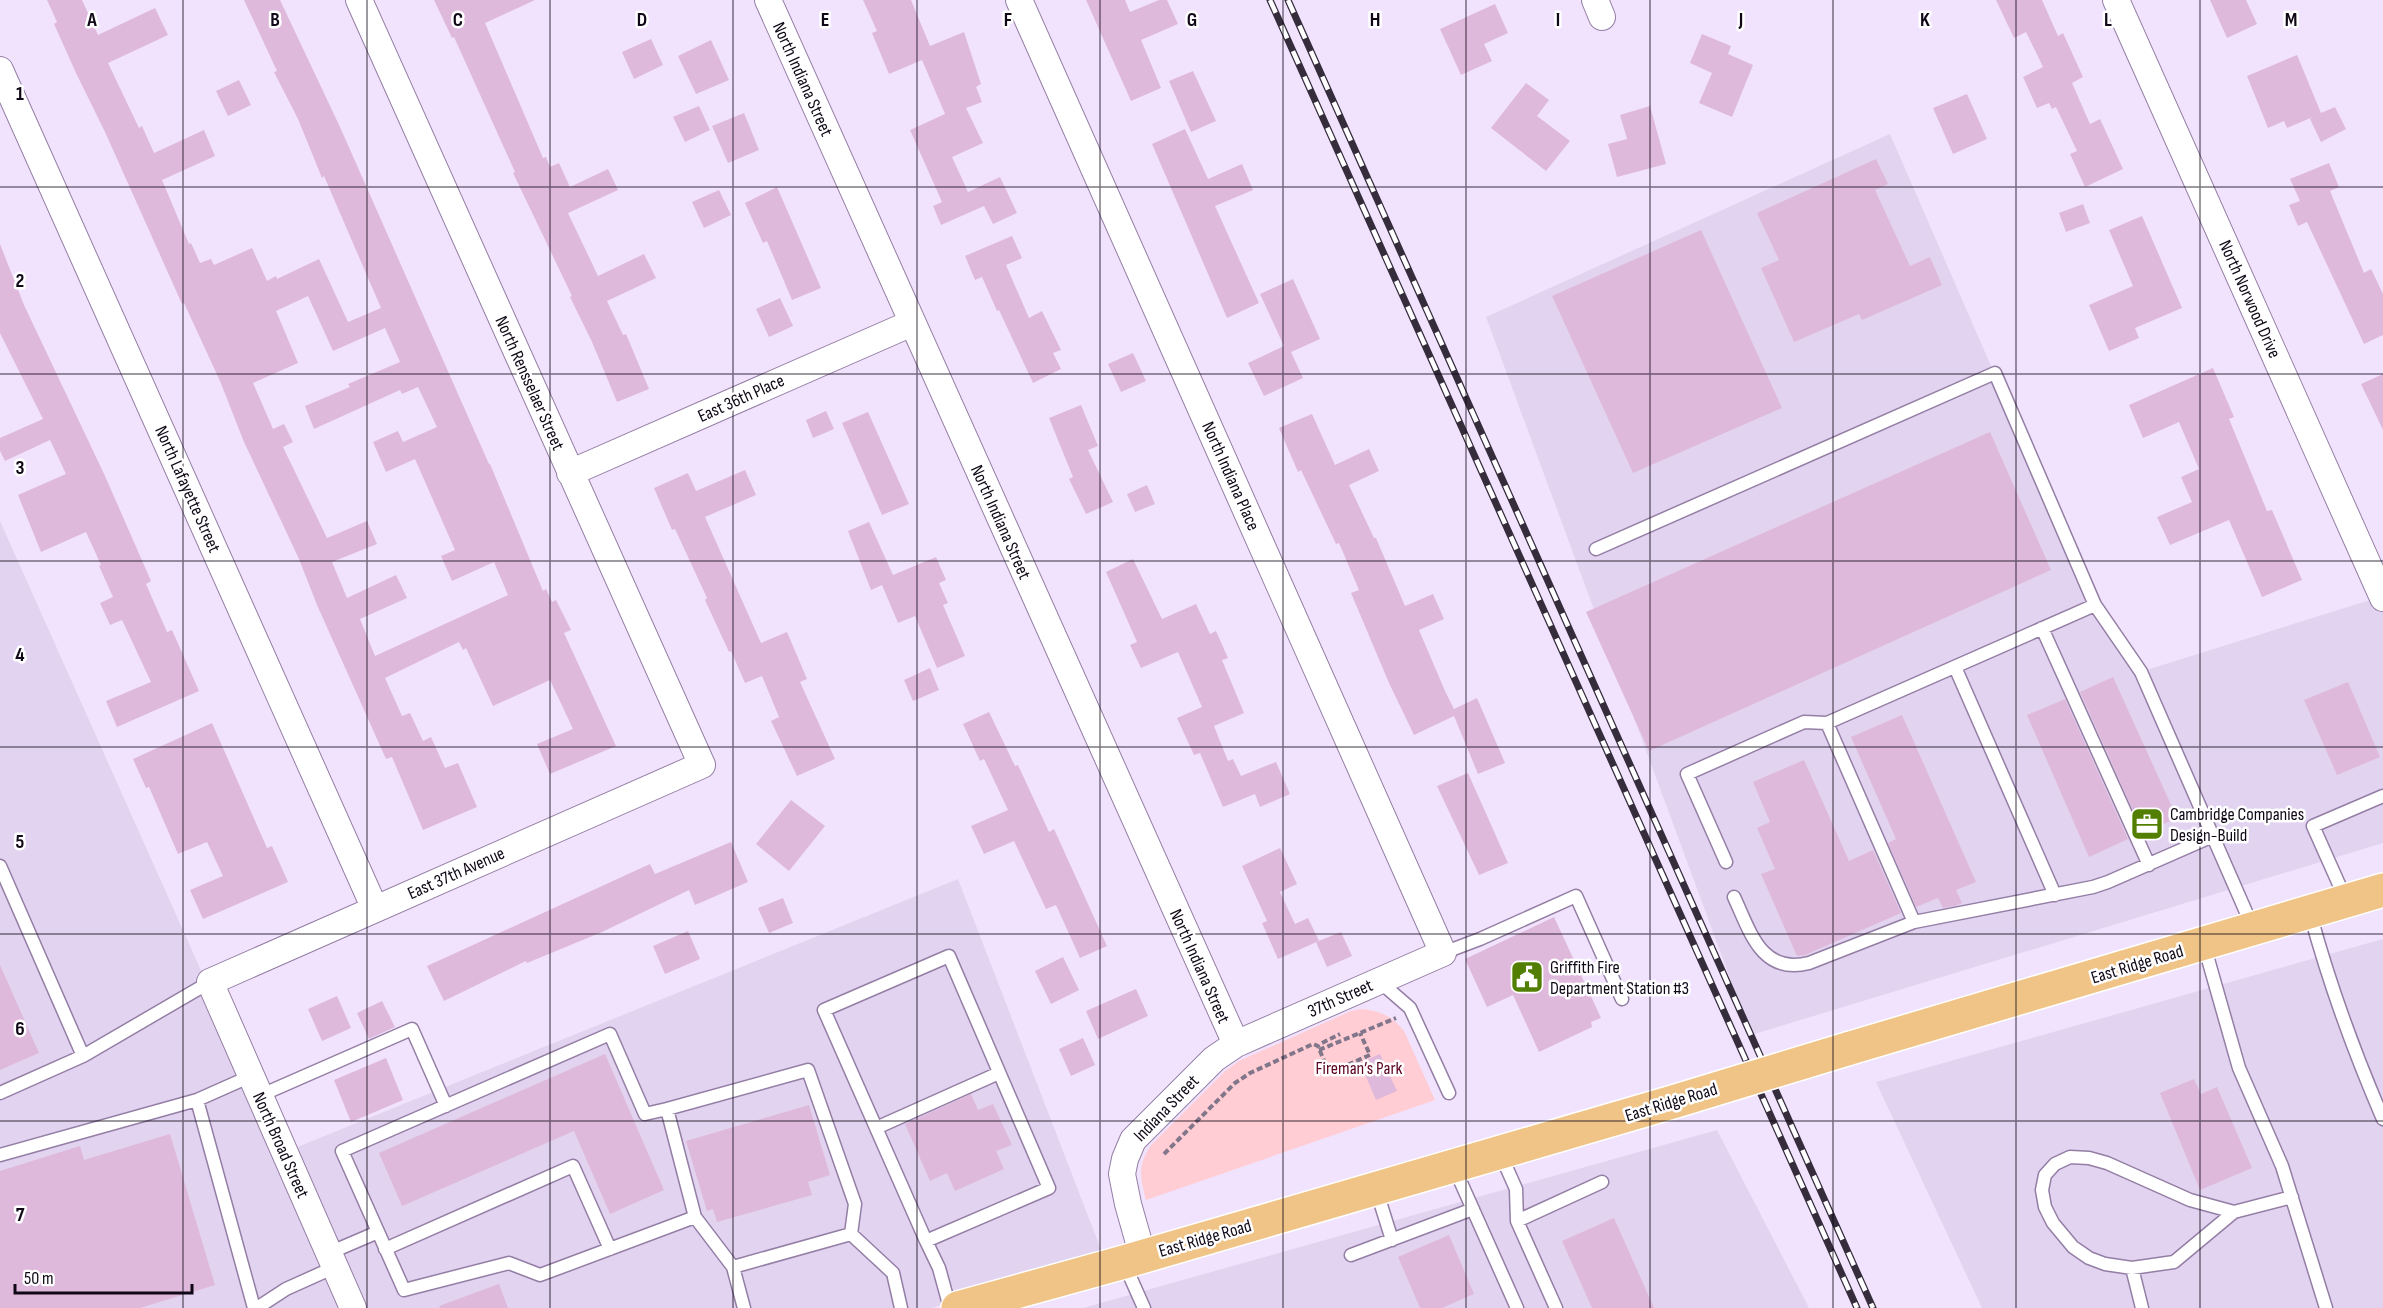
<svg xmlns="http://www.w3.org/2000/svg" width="2383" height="1308" font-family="'Sofia Sans Condensed',sans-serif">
<rect width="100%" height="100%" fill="#f1e3fd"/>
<path fill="#e2d3f0" d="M1890,134l205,471 45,67 243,-76v247l-632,192 -265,-718z
M0,521l352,787h-352z
M958,879l147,381 -174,48h-571l-70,-158z
M2383,939v369h-401l-106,-226z
M1717,1130l92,178h-726z"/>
<path fill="#ffcdd3" d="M1362,1009c19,2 30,7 42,22l31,69 -289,100c-6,-24 -9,-35 6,-56l73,-73 14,-10 112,-50z"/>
<path fill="#dfb9db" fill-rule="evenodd" d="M47,0h35l16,35 57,-27 13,27 -60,28 31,65 3,-2 12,27 50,-23 11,26 -53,24 27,64 2,-1 9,20 11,-4 3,6 38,-17 15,33 9,-5 1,3 42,-20 29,63 33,-14 -57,-132 -2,2 -24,-59 -24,-47 3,-1 -33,-71h36l60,127 149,337h1l53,127 3,-2 6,13 4,-2 15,30 -7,3 52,113 -66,28 -13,-30 36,-15 -23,-49 -57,26 -27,-58 -3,2 -4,-8 -74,36 17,38 8,-3 13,28 8,-4 14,31 13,-5 19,44 -54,23 -31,-73 -6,2 -69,-154 -18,-46 -55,-117 -24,-61 -36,-78 -2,1 -77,-172 -29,-59 -22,-49 3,-2zM308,296l25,55 52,-23 15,34 -52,22 2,3 -45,19 9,23 86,-39 2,4 16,-7 19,40 -34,15 -5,-11 -25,11 13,30 29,-13 40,91 -14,6 11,25 42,-19 14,33 -133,61 -15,-37 47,-21 -11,-23 -49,23 -15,-36 45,-18 -10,-23 -40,17 -44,-91 10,-5 -9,-18 -11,5 -20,-46 45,-20 -22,-52z
M434,0h101l-50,23 58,135 3,-1 4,10 9,-4 11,24 38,-18 10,21 -50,23 30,63 46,-22 12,24 -49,23 16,34 3,-1 23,55 -32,13 -25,-60 -22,-45 2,-1 -59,-123 2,-1 -61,-135 -2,1z
M863,0h48l19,46 34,-14 17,52 -5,3 6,15 -16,6 17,35 -31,14 16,35 32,-15 17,36 -24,11 -9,-18 -43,19 -8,-19 9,-4 -32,-72 35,-16 -23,-54 -33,14 -17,-41 5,-2z
M1086,0h39l5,12 29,-12h8l11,24 -37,16 20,48 -30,13z
M1996,0h46l16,36 5,-3 20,44 -11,6 18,41 10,-5 23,50 -38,18 -15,-33 7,-3 -21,-44 -4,2 -3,-6 -12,5 -14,-31 20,-10 -17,-35 -12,6z
M2210,0h36l11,24 -30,14z
M1495,4l13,29 -24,11 8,17 -31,14 -21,-46z
M1702,34l29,12 -3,8 25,11 -21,52 -33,-14 13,-30 -22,-10z
M651,39l12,26 -29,14 -12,-27z
M711,40l18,40 -33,14 -18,-38z
M2297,55l24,58 14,-6 11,22 -25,13 -11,-23 3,-2 -26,11 -3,-7 -16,7 -21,-52z
M1193,71l23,50 -25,11 -22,-51z
M239,80l12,25 -23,11 -12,-25z
M1526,83l23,17 -12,16 33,25 -24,30 -55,-43z
M1967,94l20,45 -34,15 -20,-46z
M699,106l11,24 -25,12 -12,-25z
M1650,106l16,58 -49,13 -9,-33 19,-5 -7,-24z
M744,113l15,37 -31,13 -16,-37z
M1185,129l23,50 34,-15 11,26 -38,16 44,97 -32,15 -75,-174z
M1876,159l12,25 -13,6 35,76 20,-9 12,28 -80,35 -3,-6 -65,28 -33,-74 18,-8 -22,-47z
M2329,163l10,24 -9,4 34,82 7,-4 12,25v41l-19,9 -57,-122 -9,4 -9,-21 11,-4 -10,-22z
M777,187l44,101 -29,12 -25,-59 -4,2 -18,-40z
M719,190l12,25 -27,13 -12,-26z
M2083,204l7,19 -24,9 -7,-19z
M2142,216l40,92 -47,20 4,10 -30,13 -20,-46 44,-19 -24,-56z
M1701,230l81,178 -149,65 -81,-177z
M1012,236l10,22 -16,7 23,53 13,-7 19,39 -8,3 8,16 -28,14 -34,-73 -2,1 -15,-34 -7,3 -10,-24z
M0,244l24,61 81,171 46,105 -5,3 21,48 5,-2 27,61 -82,36 -11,-26 45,-19 -29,-62 -12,5 -10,-22 13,-6 -14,-31 2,-1 -15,-33 -45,20 -23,-57 48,-21 -16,-34 -45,21 -5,-10v-13l43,-19 -43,-86z
M1293,279l27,60 -29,13 12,26 -39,18 -16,-33 36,-17 -24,-52z
M780,298l13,28 -24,11 -13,-28z
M1133,353l13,28 -25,11 -13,-28z
M2213,368l21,49 -5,2 38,92 5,-1 30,70 -40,17 -33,-77 -59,25 -13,-28 35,-15 -11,-25 18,-8 -20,-47 -36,16 -14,-33z
M2383,374v56l-22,-46z
M1081,405l17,41 -10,4 25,52 -27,12 -17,-35 4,-2 -24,-59z
M826,411l8,18 -21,9 -7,-18z
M868,412l41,92 -27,11 -40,-92z
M1312,414l23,51 34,-16 10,22 -30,14 25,53h2l29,68 28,-12 11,25 -25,11 26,61 9,18 23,-11 28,65 -27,11 -24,-58 -40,19 -25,-52 -38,-90 8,-3 -20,-47 -3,1 -35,-74 -3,2 -19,-44z
M1990,432l61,138 -402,181 -63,-139z
M745,470l11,25 -51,22 56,126 26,-11 20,47 -7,3 35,77 -38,17 -26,-55 8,-4 -17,-41 -17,7 -14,-32 -2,1 -24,-52 2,-2 -32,-69 -3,1 -18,-42 34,-15 8,18z
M1147,485l8,19 -20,8 -8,-18z
M869,522l24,53 43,-18 10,23 -7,3 9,20 -5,2 22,51 -28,12 -22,-52 -17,7 -16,-38 -11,5 -23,-59z
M1133,559l29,60 34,-15 14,30 6,-3 12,27 -6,2 22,53 -30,13 14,35 5,-2 8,17 35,-14 14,32 -30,13 -5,-13 -32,13 -23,-54 -6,2 -17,-37 25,-11 -24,-55 -37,16 -11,-23 7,-3 -31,-70z
M930,668l9,22 -26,11 -9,-21z
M2113,677l64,141 -34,15 -63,-141z
M2348,682l32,75 -43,18 -33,-75z
M2065,699l63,140 -39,18 -62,-142z
M989,712l26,54 3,-1 31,67 5,-3 53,117 -27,12 -24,-53 -10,4 -32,-68 -30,13 -13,-28 37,-16 -24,-51 -4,2 -17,-37z
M1902,715l74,167 -20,8 6,13 -7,3 -12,2 -5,-10 -22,9 -28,-64 8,-4 -45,-102z
M212,723l55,125 5,-2 16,36 -85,37 -13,-29 33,-14 -16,-34 -29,12 -29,-67 -3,1 -13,-29z
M1804,760l45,101 24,-11 28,63 -96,42 -8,1 -36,-82 14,-5 -18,-41 13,-6 -17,-40z
M1468,773l40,90 -29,12 -42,-89z
M791,800l34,26 -36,45 -33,-27z
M731,842l17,40 -53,23 -6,-15 -87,42 -75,31 -1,-2 -82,40 -17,-35 223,-102 5,10z
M1280,848l17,36 -17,8 15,32 13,-6 11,23 -41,18 -16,-36 5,-2 -25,-55z
M783,898l10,25 -24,10 -11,-25z
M1554,917l47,101 -10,4 1,5 -53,25 -26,-57 -26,12 -22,-48z
M688,931l12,28 -35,15 -12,-28z
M1341,932l11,24 -25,11 -11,-25z
M1063,957l16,33 -28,14 -16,-33z
M0,965l39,88 -39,17z
M1136,989l12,27 -50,23 -12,-28z
M337,996l14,32 -29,13 -14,-32z
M382,1001l13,26 -26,12 -12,-26z
M1083,1038l12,27 -24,11 -12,-27z
M605,1054l59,136 -54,24 -36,-83 -172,75 -23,-53z
M1380,1054l17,37 -21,9 -16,-37z
M386,1058l17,42 -52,22 -17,-42z
M2194,1079l7,15 16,-7 35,81 -52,22 -40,-97z
M971,1094l7,16 15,-6 19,41 -16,6 8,18 -49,22 -8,-18 -17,8 -25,-57z
M809,1105l21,70 -22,7 4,13 -95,27 -4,-13 -6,2 -21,-70z
M170,1134l45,151 -75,23h-140v-137l80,-25 4,14z
M1614,1218l40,90h-62l-30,-67z
M1449,1235l25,59 -32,14h-22l-22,-51z
M499,1284l9,24h-68l-1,-2z"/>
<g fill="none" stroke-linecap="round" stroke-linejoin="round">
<g stroke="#947ea5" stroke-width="15">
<path id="lane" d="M1596,549l399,-176 100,232
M2042,628l107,237
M1955,667l100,228
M2213,836l-105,46 -15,5 -179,35 -87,-199 268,-118 46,67 112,256
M1726,862l-39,-88 117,-52 23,1
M0,866l83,190
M1734,897c16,34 27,78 75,66l105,-41
M2346,900l-33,-74 70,-30
M2310,913c19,70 44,139 73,206
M2204,945l35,123 43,98 44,142
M1443,953l37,-14 96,-43 46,103
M1379,981l31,27 39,85
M0,1093l83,-37 127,-74
M259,1096l153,-67 34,77
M197,1100l57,208
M667,1109l-22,5 -35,-80 -268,117 62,139 105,-27 31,12 155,-58
M876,1128l123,-55
M1500,1153l16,36 1,32 39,87
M0,1155l197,-55 54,-24
M1454,1167l63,141
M1376,1189l16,51
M2234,1212l-60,50 -42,6 -27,-4 -16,-6 -16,-11 -20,-24 -8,-16 -3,-17 3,-15 10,-11 15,-7 19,1 18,5 83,37 44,12 58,-15
M1517,1221l85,-39
M926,1241l123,-53 -100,-232 -125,54 102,231 13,27 11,40
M385,1249l188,-83 37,83
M329,1253l49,-21
M1351,1255l122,-46
M1124,1263l20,45
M733,1267l118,-33 42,39 8,35
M2132,1268l10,40
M257,1308l29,-19 49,-22
M744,1308l-11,-41 -38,-50 -28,-108 141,-39 47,134 -4,30"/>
</g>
<g stroke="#947ea5" stroke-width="28">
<path id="street" d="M768,0l468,1044
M1019,0l424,953 -207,91 -22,15 -81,81 -8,19 -3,15 6,30 15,53
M1595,0l7,17
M2116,0l267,598
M0,70l375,839
M570,473l342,-150
M353,1308l-143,-326 492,-217 -343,-765"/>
</g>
<g stroke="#fff" stroke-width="36">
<path id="primary" d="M1847,1049l536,-159
M958,1308l166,-46 552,-161"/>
</g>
<path stroke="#81768a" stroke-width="4" stroke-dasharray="6 3" stroke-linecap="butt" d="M1322,1043l18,-9
M1319,1050l77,-32
M1164,1154l71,-71 15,-10 63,-29 5,2 11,27 41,-18 -10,-22"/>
<use href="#lane" stroke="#fff" stroke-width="12"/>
<use href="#street" stroke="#fff" stroke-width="26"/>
<use href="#primary" stroke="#f0c386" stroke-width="33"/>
<g stroke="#352c3c" stroke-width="7">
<path id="rail" d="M1270,0l587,1308
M1288,0l585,1308"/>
</g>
<use href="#rail" stroke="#fff" stroke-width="4.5" stroke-dasharray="14" stroke-linecap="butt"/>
<g stroke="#fff" stroke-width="36" stroke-linecap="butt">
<path id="primary-bridge" d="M1676,1101l171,-52"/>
</g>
<use href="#primary-bridge" stroke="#f0c386" stroke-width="33"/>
</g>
<path fill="none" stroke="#100816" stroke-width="1.5" stroke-opacity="0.55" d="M183,0v1308M367,0v1308M550,0v1308M733,0v1308M917,0v1308M1100,0v1308M1283,0v1308M1466,0v1308M1650,0v1308M1833,0v1308M2016,0v1308M2200,0v1308M0,187h2383M0,374h2383M0,561h2383M0,747h2383M0,934h2383M0,1121h2383"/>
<defs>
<g id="office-square" transform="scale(1.725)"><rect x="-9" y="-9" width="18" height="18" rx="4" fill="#527e02" stroke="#fff"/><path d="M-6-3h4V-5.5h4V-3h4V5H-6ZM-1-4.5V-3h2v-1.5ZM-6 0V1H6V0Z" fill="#fff"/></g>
<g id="civic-square" transform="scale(1.725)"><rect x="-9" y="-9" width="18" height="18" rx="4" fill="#527e02" stroke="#fff"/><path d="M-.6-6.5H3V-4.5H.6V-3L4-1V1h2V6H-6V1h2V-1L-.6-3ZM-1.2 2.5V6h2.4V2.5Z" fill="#fff"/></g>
</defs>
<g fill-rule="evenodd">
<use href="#office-square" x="2147" y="824"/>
<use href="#civic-square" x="1527" y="977"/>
</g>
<g text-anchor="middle" stroke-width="5" stroke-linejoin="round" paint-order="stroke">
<g font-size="18" fill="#100816" stroke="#fff">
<text transform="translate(803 79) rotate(66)" y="6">North Indiana Street</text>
<text transform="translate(2250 299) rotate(66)" y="6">North Norwood Drive</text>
<text transform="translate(530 383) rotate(66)" y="6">North Rensselaer Street</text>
<text transform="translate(741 398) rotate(-24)" y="6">East 36th Place</text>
<text transform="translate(1231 476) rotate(66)" y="6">North Indiana Place</text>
<text transform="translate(188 489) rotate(66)" y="6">North Lafayette Street</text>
<text transform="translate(1001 522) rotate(66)" y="6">North Indiana Street</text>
<text transform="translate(456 873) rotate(-24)" y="6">East 37th Avenue</text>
<text transform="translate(2137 964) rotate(-17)" y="6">East Ridge Road</text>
<text transform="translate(1200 966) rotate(66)" y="6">North Indiana Street</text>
<text transform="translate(1340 998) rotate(-24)" y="6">37th Street</text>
<text transform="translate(1671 1102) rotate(-17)" y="6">East Ridge Road</text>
<text transform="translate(1166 1108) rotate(-46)" y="6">Indiana Street</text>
<text transform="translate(281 1145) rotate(66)" y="6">North Broad Street</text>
<text transform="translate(1205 1238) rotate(-16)" y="6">East Ridge Road</text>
</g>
<g font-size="18" fill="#100816" stroke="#fff" text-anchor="start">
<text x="2170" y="820">Cambridge Companies<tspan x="2170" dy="21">Design-Build</tspan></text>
<text x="1550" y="973">Griffith Fire<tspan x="1550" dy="21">Department Station #3</tspan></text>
</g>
<g font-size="18" fill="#5b0321" stroke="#fff">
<text x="1359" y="1074">Fireman’s Park</text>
</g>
</g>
<g font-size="20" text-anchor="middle" font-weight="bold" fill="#100816" stroke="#fff" stroke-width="5" stroke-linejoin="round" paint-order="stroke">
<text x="92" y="26">A</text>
<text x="275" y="26">B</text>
<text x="458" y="26">C</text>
<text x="642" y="26">D</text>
<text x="825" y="26">E</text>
<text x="1008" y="26">F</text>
<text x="1192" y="26">G</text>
<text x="1375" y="26">H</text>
<text x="1558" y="26">I</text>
<text x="1741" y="26">J</text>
<text x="1925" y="26">K</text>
<text x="2108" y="26">L</text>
<text x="2291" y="26">M</text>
<text x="20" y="100">1</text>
<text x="20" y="287">2</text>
<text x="20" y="474">3</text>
<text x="20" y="661">4</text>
<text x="20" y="848">5</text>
<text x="20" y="1035">6</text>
<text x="20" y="1221">7</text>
</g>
<path d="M15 1284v9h177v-9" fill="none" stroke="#100816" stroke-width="3"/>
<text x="24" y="1284" font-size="18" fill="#100816" stroke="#ffffff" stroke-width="4.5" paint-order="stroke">50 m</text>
</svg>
